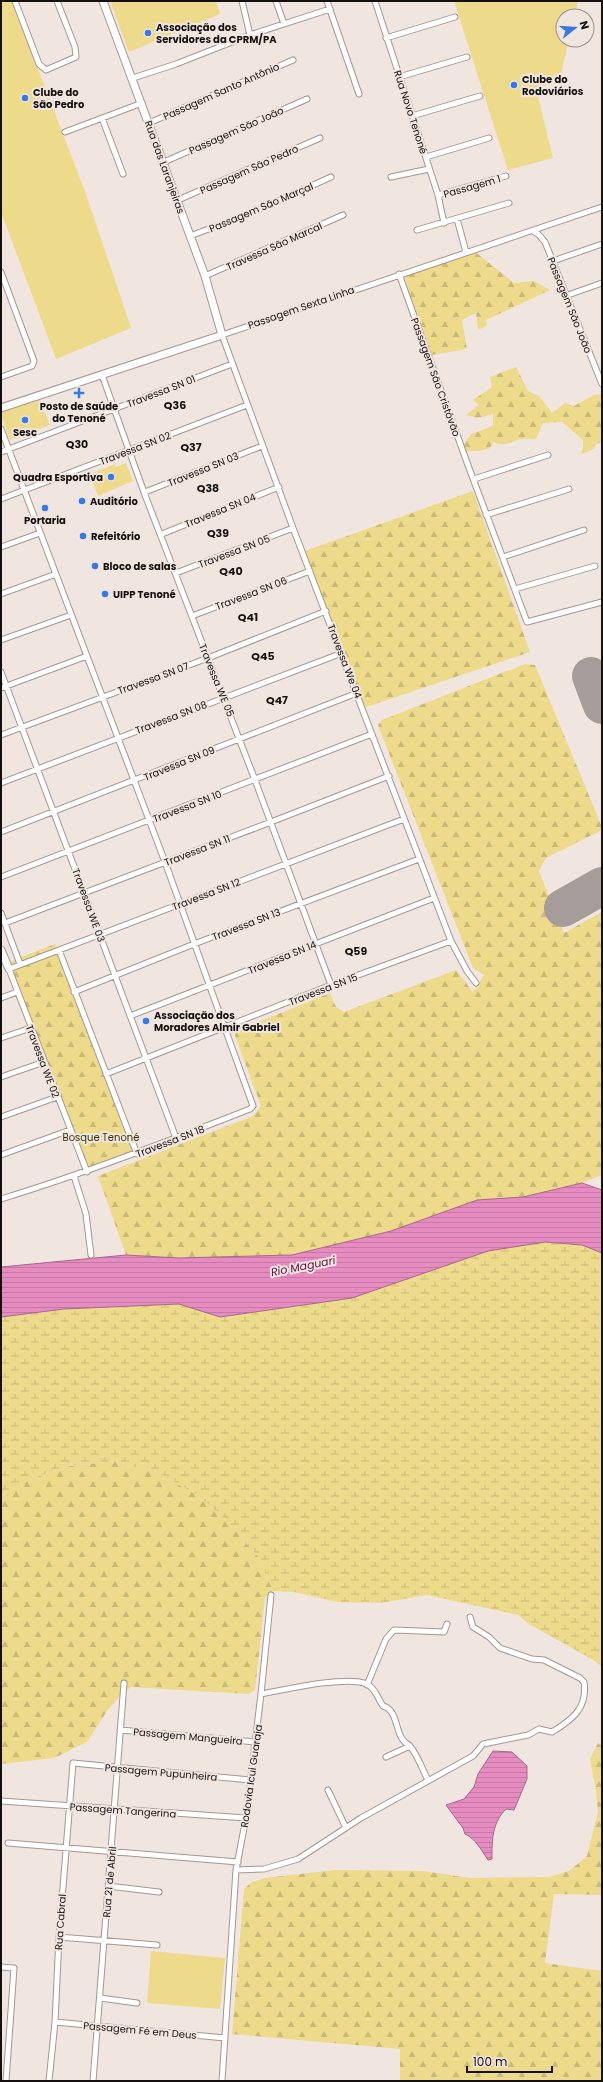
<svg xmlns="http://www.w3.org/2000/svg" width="603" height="2082" font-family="Poppins,sans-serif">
<defs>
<pattern id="forest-firs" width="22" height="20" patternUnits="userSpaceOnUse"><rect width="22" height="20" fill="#edda8b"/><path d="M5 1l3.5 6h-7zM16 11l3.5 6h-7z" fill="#caba77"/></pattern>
<pattern id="wetland-marsh" width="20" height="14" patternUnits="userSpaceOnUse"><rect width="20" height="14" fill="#edda8b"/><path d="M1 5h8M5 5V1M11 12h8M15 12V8" fill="none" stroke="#caba77"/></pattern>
<pattern id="water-rules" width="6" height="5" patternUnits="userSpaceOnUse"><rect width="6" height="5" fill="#e68cc1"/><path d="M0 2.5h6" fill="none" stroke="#c478a5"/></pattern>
</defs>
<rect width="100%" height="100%" fill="#f1e5e0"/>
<path fill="url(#forest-firs)" d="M474,251l40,32 20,-2 16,9 -64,30 1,5 -9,5 -2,-17 -14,7 5,29 -35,6 -29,-81z
M516,367l12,24 11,5 13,17 13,-10 9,3 20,-11 7,-1v48l-5,2 -2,5 -13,5 2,-6v-8l-21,-18 -19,1 -7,16c-5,1 -7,-1 -12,0 -14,1 -15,9 -31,3l-3,6 -10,3h-14l-3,-5 8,-12 22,-8v-12l-15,4 -12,-3 13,-10 -6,-5 19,-13 -2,-10z
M473,491l57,161 -167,56 -61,-156z
M525,664l10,1 67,162v3l-56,28 -7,13 25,62 38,-21v263l-20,8 -59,14 -46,3 -86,31 -99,24 -113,3 -53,-3 -28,-79 155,-60 8,-10 -26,-70 1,-5 94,-38 6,14 8,5 112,-42 17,22 11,-17 -11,-7 -95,-243 4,-5z
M55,944l79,209 -47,19 -78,-210z
M114,1461l43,11 42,24 32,29 29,34 13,32 -8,7 -10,92 -7,4 -117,-7 -8,5 -16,19 -20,31 -33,16 -53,6v-268l26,-16 43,-14z
M598,1743l4,3v149l-48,-1 -9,69 57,8v110h-202v-32l-168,-15 12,-145 8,-7 13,-4 70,-8 89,1 45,7 80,-1 20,-6 18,-15 11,-44 -2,-21 -6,-32z"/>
<path fill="url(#wetland-marsh)" d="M545,1242l37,3 20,8v414l-7,-6 -66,-37 -11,-9 -91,-20 -46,8 -44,-1 -43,-10 -21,-1 -13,-32 -29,-34 -32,-29 -42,-24 -43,-11 -44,5 -43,14 -26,16v-179l63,-8 115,-5 41,13 132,-19 135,-47z"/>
<path fill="#edda8b" d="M1,1h11l74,193 45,134 -75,31 -55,-147z
M110,1h106l4,13 -91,38z
M454,1h124l-3,15h-12v24h6l-10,42 -23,6 17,70 -45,12z
M39,398l11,27 -40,15 -9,-25v-5z
M126,463l7,18 -35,15 -8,-22 25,-10 1,3z
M151,1951l74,7 -5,51 -73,-6z"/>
<path fill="url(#water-rules)" stroke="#a7678c" d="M582,1183l20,7v63l-20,-8 -37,-3 -57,9 -136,47 -132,19 -41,-13 -115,5 -63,8v-50l125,-12 53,3 113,-3 99,-24 86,-31 46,-3z
M493,1751l19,1 15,14v13l-13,31 -8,-1c-14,14 -14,31 -14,50l-4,1c-6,-9 -13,-22 -23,-26l-2,-6 -17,-23 18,-6 10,-12 4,-13z"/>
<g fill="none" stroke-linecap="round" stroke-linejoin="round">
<path stroke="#a69d9a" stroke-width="38" d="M591,676l11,29
M563,908l39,-22"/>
<g stroke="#a39793" stroke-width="7">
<path id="street" d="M15,1l24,63 7,6 30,-13 -1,-10 -18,-46
M242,1l8,34
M276,1l8,23
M327,1l32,93
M375,1l63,194 6,28
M386,38l69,-21
M399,77l68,-20
M133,78l43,-14 74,-29 80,-26
M412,116l68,-20
M102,118l21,56
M149,123l144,-63
M65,132l77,-29
M426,157l63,-19
M164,162l143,-63
M391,177l38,-8
M438,195l68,-19
M178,200l142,-62
M457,219l9,33
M417,230l92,-27
M533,231l5,3 7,8 57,142
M190,236l61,-23 80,-36
M553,261l49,-17
M1,272l33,89 -2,5 -31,11
M399,274l70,194 58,154 75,-20
M205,276l138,-61
M568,295l34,-12
M102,375l43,120 110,285 76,205
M1,429l164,433 88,244 -3,3c-82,32 -164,64 -249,90
M1,452l231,-88
M474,479l74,-24
M145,492l117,-46
M1,499l246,-94
M486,515l83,-26
M162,534l117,-47
M1,547l39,-14
M503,557l81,-27
M176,573l117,-45
M515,589l80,-23
M1,594l55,-20
M192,616l118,-45
M1,640l70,-25
M1,672l175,466
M1,688l86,-32
M1,735l207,-77 118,-47
M1,783l341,-130
M1,832l356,-139
M1,877l371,-143
M1,913l19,51
M5,923l266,-101 118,-46
M59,950l78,204
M476,983l-9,-12 -16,-30 -158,-413 -71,-193 380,-128
M74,992l120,-48 225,-85
M1,998l16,-6
M130,1016l304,-118
M1,1038l30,-10
M106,1074l225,-89 120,-44
M1,1077l43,-15
M1,1117l56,-20
M1,1155l69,-25
M87,1172l-78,-203 395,-150
M74,1176l12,38 5,41
M367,1685l19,-46 8,-9 50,2 3,-8
M261,1694l10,-99
M120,1730l136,12
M386,1757l24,-11
M328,1790l18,38
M1,1801l245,17
M8,1843l230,19
M236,1870l28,-1 34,-10 63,-41 112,-62 10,-12 45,-9 11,-6 13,3c20,-12 36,-24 32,-50l-4,-4 -36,-18 -12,-1 -32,-11 -11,-11 -16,-10 -3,-10
M108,1886l51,6
M59,1937l98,8
M1,1967l13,1 -8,113
M100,1998l37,5
M55,2022l170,16
M49,2081l6,-59 4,-85 14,-174 177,17
M93,2081l31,-398
M222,2081l14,-211 10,-52 15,-124c22,-4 86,-19 106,-10 9,5 11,15 16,22 15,4 12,25 20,34 2,3 5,4 7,6 8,10 12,23 18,34"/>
</g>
<g stroke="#a39793" stroke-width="9">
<path id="secondary" d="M1,408l221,-73 -17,-59 -102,-275
M1,950l8,19"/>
</g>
<use href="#street" stroke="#fff" stroke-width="5"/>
<use href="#secondary" stroke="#fff" stroke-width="7"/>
</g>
<g fill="#3879e7" stroke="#f1e5e0" stroke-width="1.5">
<circle cx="148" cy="33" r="4"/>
<circle cx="514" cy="85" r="4"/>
<circle cx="25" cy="98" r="4"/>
<path d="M77 387h4v4h4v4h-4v4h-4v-4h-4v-4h4z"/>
<circle cx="25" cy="420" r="4"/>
<circle cx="111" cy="477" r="4"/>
<circle cx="82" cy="501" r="4"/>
<circle cx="45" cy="508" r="4"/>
<circle cx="83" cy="536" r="4"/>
<circle cx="95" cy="566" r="4"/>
<circle cx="105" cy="594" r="4"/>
<circle cx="146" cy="1021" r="4"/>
</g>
<g text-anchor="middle" stroke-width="4" stroke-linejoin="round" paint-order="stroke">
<g font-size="10" font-weight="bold" fill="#14100f" stroke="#f1e5e0" text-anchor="start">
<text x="156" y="31">Associação dos<tspan x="156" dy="12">Servidores da CPRM/PA</tspan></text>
<text x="522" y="83">Clube do<tspan x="522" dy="12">Rodoviários</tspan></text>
<text x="33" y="96">Clube do<tspan x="33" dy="12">São Pedro</tspan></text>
<text x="79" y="410" text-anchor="middle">Posto de Saúde<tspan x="79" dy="12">do Tenoné</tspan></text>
<text x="25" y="436" text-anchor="middle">Sesc</text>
<text x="103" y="481" text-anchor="end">Quadra Esportiva</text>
<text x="90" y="505">Auditório</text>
<text x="45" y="524" text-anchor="middle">Portaria</text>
<text x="91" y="540">Refeitório</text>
<text x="103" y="570">Bloco de salas</text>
<text x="113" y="598">UIPP Tenoné</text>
<text x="154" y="1019">Associação dos<tspan x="154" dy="12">Moradores Almir Gabriel</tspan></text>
</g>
<g font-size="10" fill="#14100f" stroke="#f1e5e0">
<text transform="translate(221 91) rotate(-24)" y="4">Passagem Santo Antônio</text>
<text transform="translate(411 112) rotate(72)" y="4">Rua Novo Tenoné</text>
<text transform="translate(236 130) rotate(-24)" y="4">Passagem São João</text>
<text transform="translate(165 167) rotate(70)" y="4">Rua das Laranjeiras</text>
<text transform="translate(249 169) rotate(-24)" y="4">Passagem São Pedro</text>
<text transform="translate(472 186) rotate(-16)" y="4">Passagem 1</text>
<text transform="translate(261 207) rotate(-23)" y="4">Passagem São Marçal</text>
<text transform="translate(274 246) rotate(-24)" y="4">Travessa São Marcal</text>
<text transform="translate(570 305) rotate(68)" y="4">Passagem São João</text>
<text transform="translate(301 307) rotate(-19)" y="4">Passagem Sexta Linha</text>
<text transform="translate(436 377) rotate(70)" y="4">Passagem São Cristóvão</text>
<text transform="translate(161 391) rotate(-21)" y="4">Travessa SN 01</text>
<text transform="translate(135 448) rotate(-21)" y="4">Travessa SN 02</text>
<text transform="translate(203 469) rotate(-22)" y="4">Travessa SN 03</text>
<text transform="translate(220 510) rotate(-22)" y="4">Travessa SN 04</text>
<text transform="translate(234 551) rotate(-21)" y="4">Travessa SN 05</text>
<text transform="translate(251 593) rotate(-21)" y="4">Travessa SN 06</text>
<text transform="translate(345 661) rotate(69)" y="4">Travessa We 04</text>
<text transform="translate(153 678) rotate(-20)" y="4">Travessa SN 07</text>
<text transform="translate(217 680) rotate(68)" y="4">Travessa WE 05</text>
<text transform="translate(171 717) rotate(-21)" y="4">Travessa SN 08</text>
<text transform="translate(179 763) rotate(-22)" y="4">Travessa SN 09</text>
<text transform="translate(187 806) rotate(-21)" y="4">Travessa SN 10</text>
<text transform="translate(197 850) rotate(-21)" y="4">Travessa SN 11</text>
<text transform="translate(206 894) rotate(-21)" y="4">Travessa SN 12</text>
<text transform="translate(89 905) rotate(70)" y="4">Travessa WE 03</text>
<text transform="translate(246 924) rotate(-21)" y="4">Travessa SN 13</text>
<text transform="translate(282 957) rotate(-22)" y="4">Travessa SN 14</text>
<text transform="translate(323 989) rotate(-21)" y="4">Travessa SN 15</text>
<text transform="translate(43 1061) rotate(69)" y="4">Travessa WE 02</text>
<text transform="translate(170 1141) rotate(-21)" y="4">Travessa SN 18</text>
<text transform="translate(188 1736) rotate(5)" y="4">Passagem Mangueira</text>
<text transform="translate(161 1772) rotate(5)" y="4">Passagem Pupunheira</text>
<text transform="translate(251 1776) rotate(-82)" y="4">Rodovia Icui Guaraja</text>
<text transform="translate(123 1810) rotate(4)" y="4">Passagem Tangerina</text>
<text transform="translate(109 1882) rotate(-85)" y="4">Rua 21 de Abril</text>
<text transform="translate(60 1922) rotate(-86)" y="4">Rua Cabral</text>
<text transform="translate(140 2030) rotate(5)" y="4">Passagem Fé em Deus</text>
</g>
<g font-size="10" fill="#3a3001" stroke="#f1e5e0">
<text x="101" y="1141">Bosque Tenoné</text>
</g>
<g font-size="11" font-weight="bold" fill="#14100f" stroke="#f1e5e0">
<text x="175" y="409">Q36</text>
<text x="77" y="448">Q30</text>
<text x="191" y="451">Q37</text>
<text x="208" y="492">Q38</text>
<text x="218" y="537">Q39</text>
<text x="231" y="575">Q40</text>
<text x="248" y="621">Q41</text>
<text x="263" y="660">Q45</text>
<text x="277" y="704">Q47</text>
<text x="356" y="955">Q59</text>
</g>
<g font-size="11" font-style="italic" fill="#5c0d44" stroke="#f1e5e0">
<text transform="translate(303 1266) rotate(-11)" y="4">Rio Maguari</text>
</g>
</g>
<rect width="603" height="2082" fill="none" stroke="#14100f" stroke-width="4"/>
<g transform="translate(575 28) rotate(73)"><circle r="19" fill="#f1e5e0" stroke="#99908c"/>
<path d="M0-3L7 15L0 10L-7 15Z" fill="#3879e7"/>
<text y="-6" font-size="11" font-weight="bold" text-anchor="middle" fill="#14100f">N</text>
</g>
<path d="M467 2066v6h85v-6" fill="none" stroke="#14100f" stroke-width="2"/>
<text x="473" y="2066" font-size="12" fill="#14100f" stroke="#f1e5e0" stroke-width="3" paint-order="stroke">100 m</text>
</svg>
